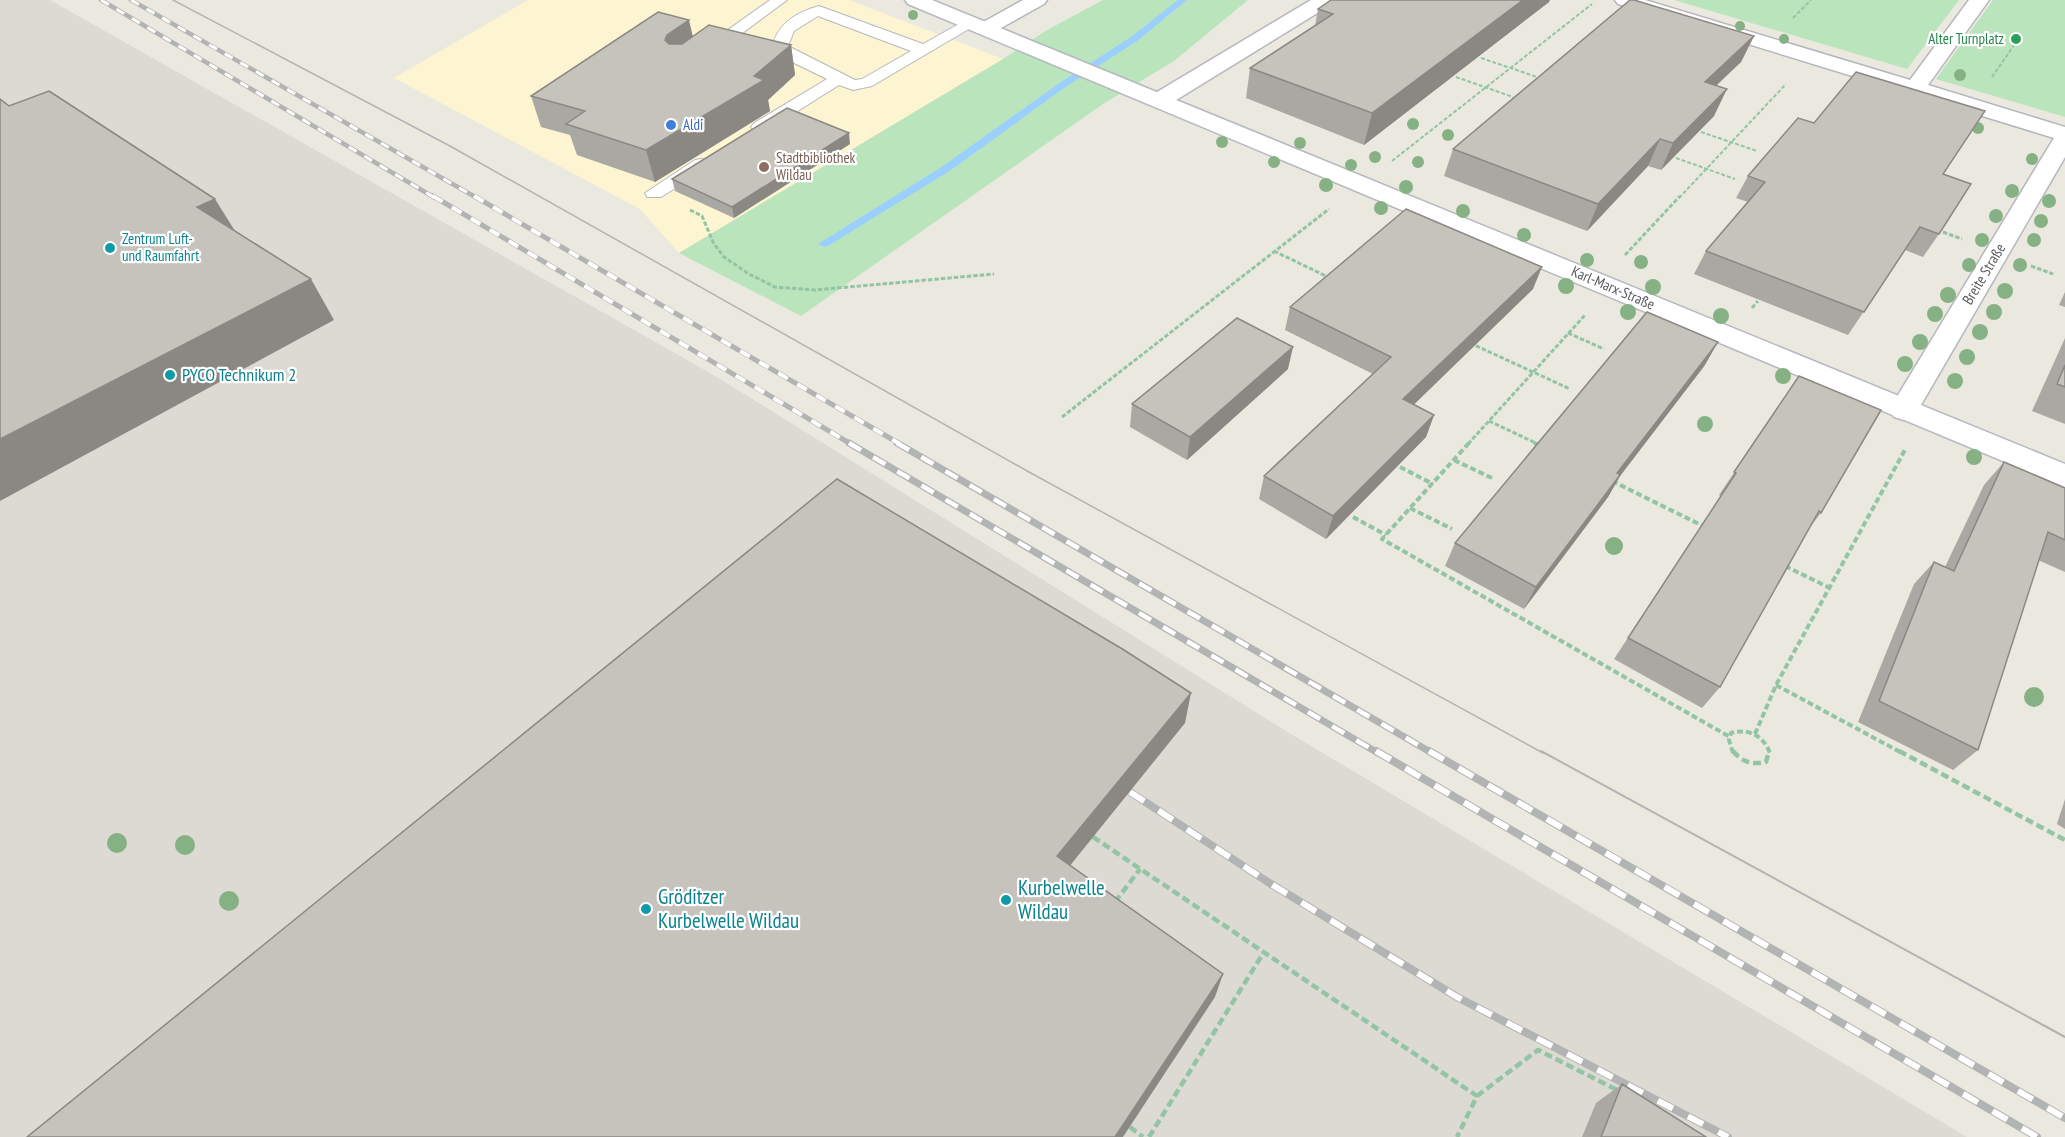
<svg xmlns="http://www.w3.org/2000/svg" width="2065" height="1137" font-family="'PT Sans Narrow',sans-serif">
<rect width="100%" height="100%" fill="#ebe9df"/>
<path fill="#fdf5d1" d="M528,0h321l154,59 -324,194 -39,-44 -246,-131z"/>
<path fill="#dcdad3" d="M0,0h50l662,374 579,360 676,403h-1967z"/>
<path fill="#bae4bc" d="M1103,0h145l-74,61 -71,43 -302,212 -122,-63 324,-194 44,-29z
M1674,0h285l-52,69z
M1993,0h72v117l-129,-38z"/>
<g fill="none" stroke-linecap="round" stroke-linejoin="round">
<path fill="#9bcfff" fill-rule="evenodd" d="M1178,0h9l-50,41 -73,47 -113,82 -123,76 -4,1 -6,-3 125,-78 115,-82 73,-47z"/>
<g stroke="#b5b7bc" stroke-width="2">
<path id="service" d="M770,0h17l-74,55h-12l-2,-3 2,-3z
M819,6l104,38 43,-24h10l3,3 -107,63 -19,4 -14,-5 -73,46h-12l-3,-4 3,-4 73,-44 -47,-23 -8,-9c6,-24 25,-35 47,-41zM818,16l93,35 -49,28 -7,1 -67,-34 6,-15z
M701,159l6,1 3,4 -3,4 -46,29h-14l-2,-4 50,-33z"/>
</g>
<g stroke="#b5b7bc" stroke-width="3">
<path id="minor" d="M1023,0h24l-3,4 -52,29h-14l-3,-4 3,-4z
M1311,0h24l-3,4 -164,101 -8,1 -8,-1 -3,-5 3,-5z
M1615,0h30l265,80 59,-80h20l-61,85 137,42v30l-151,260 -10,3 -10,-3 -5,-7 165,-272 -436,-134z"/>
</g>
<g stroke="#b5b8be" stroke-width="3">
<path id="secondary" d="M905,0h27l1133,464v23l-1157,-483z"/>
</g>
<path stroke="#93c4a4" stroke-width="2" stroke-dasharray="4 2" stroke-linecap="butt" d="M1793,18l18,-18
M1481,58l56,19
M1456,77l57,20
M1992,77l27,-39
M1701,132l56,19
M1676,158l59,21
M1392,161l200,-157
M1679,198l107,-114"/>
<path stroke="#93c4a4" stroke-width="3" stroke-dasharray="4.5 2" stroke-linecap="butt" d="M690,210l12,6 12,28 10,13 25,17 26,13 40,3 179,-16
M1943,232l19,7
M1274,251l56,27
M1625,255l55,-59
M2031,266l22,8
M1752,308l6,-7
M1568,333l36,16
M1470,343l100,46
M1062,417l267,-208
M1489,421l49,23
M1468,444l118,-130"/>
<path stroke="#93c4a4" stroke-width="4" stroke-dasharray="6 3" stroke-linecap="butt" d="M1469,443l-87,96 348,198
M1534,443l7,3
M1454,460l40,19
M1400,467l33,17
M1612,481l93,46
M1410,508l42,21
M1353,517l33,18
M1785,566l45,22
M1776,685l126,68
M1755,734l21,-49 130,-237
M1733,753l-4,-13 2,-7c17,-5 32,2 39,20"/>
<path stroke="#93c4a4" stroke-width="4.5" stroke-dasharray="8 4" stroke-linecap="butt" d="M1733,751c9,11 19,14 33,11l3,-11
M1899,751l166,89
M1093,837l384,259 -20,41
M1115,902l25,-33
M1477,1096l61,-46 81,41
M1130,1127l13,10
M1149,1137l115,-185"/>
<use href="#service" fill="#fff" fill-rule="evenodd"/>
<use href="#minor" fill="#fff" fill-rule="evenodd"/>
<use href="#secondary" fill="#fff" fill-rule="evenodd"/>
<path stroke="#b2b3b3" stroke-width="1.5" d="M173,0l277,146 579,326 514,281"/>
<path stroke="#b2b3b3" stroke-width="2" d="M1541,751l524,286"/>
<g stroke="#b2b3b3" stroke-width="4.5">
<path id="rail-far3" d="M101,0l334,198
M131,0l346,198"/>
</g>
<g stroke="#b2b3b3" stroke-width="5">
<path id="rail-far2" d="M433,196l418,248
M474,196l426,248"/>
</g>
<g stroke="#b2b3b3" stroke-width="7">
<path id="rail-far1" d="M849,443l529,310
M897,443l535,310"/>
</g>
<g stroke="#b2b3b3" stroke-width="8">
<path id="rail" d="M1376,751l661,386
M1429,751l636,367
M1130,792l141,92 186,113 271,140"/>
</g>
<use href="#rail-far3" stroke="#fff" stroke-width="3" stroke-dasharray="9" stroke-linecap="butt"/>
<use href="#rail-far2" stroke="#fff" stroke-width="4" stroke-dasharray="11" stroke-linecap="butt"/>
<use href="#rail-far1" stroke="#fff" stroke-width="4.5" stroke-dasharray="14" stroke-linecap="butt"/>
<use href="#rail" stroke="#fff" stroke-width="6" stroke-dasharray="17" stroke-linecap="butt"/>
</g>
<g fill="#86b185">
<circle cx="913" cy="15" r="5"/>
<circle cx="1740" cy="26" r="5"/>
<circle cx="1784" cy="39" r="5"/>
<circle cx="1960" cy="75" r="6"/>
<circle cx="1413" cy="124" r="6"/>
<circle cx="1978" cy="128" r="6"/>
<circle cx="1448" cy="135" r="6"/>
<circle cx="1222" cy="142" r="6"/>
<circle cx="1300" cy="143" r="6"/>
<circle cx="1375" cy="157" r="6"/>
<circle cx="2032" cy="159" r="6"/>
<circle cx="1274" cy="162" r="6"/>
<circle cx="1418" cy="162" r="6"/>
<circle cx="1351" cy="165" r="6"/>
<circle cx="1326" cy="185" r="7"/>
<circle cx="1406" cy="187" r="7"/>
<circle cx="2012" cy="191" r="7"/>
<circle cx="2049" cy="201" r="7"/>
<circle cx="1381" cy="208" r="7"/>
<circle cx="1463" cy="211" r="7"/>
<circle cx="1996" cy="216" r="7"/>
<circle cx="2041" cy="221" r="7"/>
<circle cx="1524" cy="235" r="7"/>
<circle cx="1982" cy="240" r="7"/>
<circle cx="2034" cy="240" r="7"/>
<circle cx="1587" cy="260" r="7"/>
<circle cx="1641" cy="262" r="7"/>
<circle cx="1969" cy="265" r="7"/>
<circle cx="2020" cy="265" r="7"/>
<circle cx="1566" cy="286" r="8"/>
<circle cx="1653" cy="287" r="8"/>
<circle cx="2005" cy="291" r="8"/>
<circle cx="1948" cy="295" r="8"/>
<circle cx="1628" cy="312" r="8"/>
<circle cx="1994" cy="312" r="8"/>
<circle cx="1935" cy="314" r="8"/>
<circle cx="1721" cy="316" r="8"/>
<circle cx="1980" cy="332" r="8"/>
<circle cx="1920" cy="342" r="8"/>
<circle cx="1967" cy="357" r="8"/>
<circle cx="1905" cy="364" r="8"/>
<circle cx="1783" cy="376" r="8"/>
<circle cx="1955" cy="381" r="8"/>
<circle cx="1705" cy="424" r="8"/>
<circle cx="1974" cy="457" r="8"/>
<circle cx="1614" cy="546" r="9"/>
<circle cx="2034" cy="697" r="10"/>
<circle cx="117" cy="843" r="10"/>
<circle cx="185" cy="845" r="10"/>
<circle cx="229" cy="901" r="10"/>
</g>
<path fill="#aaa8a2" d="M1549,2l-185,143 -118,-47 4,-30 65,-42 3,-17z
M693,36l98,9 4,30 -27,25 2,11 -115,71 -78,-27 -7,-20 -29,-8 -10,-31z
M1754,36l-13,26 -25,24 -2,30 -53,54 -13,-4 -61,65 -143,-55 9,-27z
M850,144l-116,74 -59,-27 -3,-12z
M1943,174l-4,60 -16,23 -18,-7 -57,85 -154,-61 12,-23 42,-49 -12,-4 12,-22z
M1533,289l-119,115 20,11 -8,22 -100,102 -67,-40 5,-23 109,-102 -88,-44 5,-23z
M2065,292v15l-6,-2z
M2065,338v86l-33,-13z
M1705,365l-85,111 -12,21 -84,112 -79,-43 10,-23z
M1288,369l-101,91 -57,-33 2,-23z
M1799,376l22,137 -11,14 -90,160 -18,21 -88,-49 107,-163 -2,-1z
M2004,462l61,26v84l-27,-12 -60,190 -25,20 -95,-48 56,-138 20,-22 11,5 39,-82z
M2065,799v30l-8,-5z
M1622,1084l84,53h-124l14,-34z"/>
<path fill="#8b8884" d="M1523,0h27l-1,2 -185,143 8,-32z
M689,20l7,30 -22,15 -9,-25 2,-5z
M1754,36l-13,26 -49,46 13,-26z
M791,45l4,30 -27,25 2,11 -115,71 -9,-32 108,-74z
M1727,89l-13,27 -53,54 12,-27z
M849,133l1,11 -116,74 -2,-11z
M1660,139l-12,27 -61,65 11,-27z
M215,199l25,40 -43,-32z
M1542,267l-9,22 -137,133 7,-23z
M311,279l23,41 -334,181v-62z
M1718,342l-13,23 -85,111 -12,21 -84,112 12,-22 81,-114z
M1293,347l-5,22 -101,91 3,-23z
M1434,415l-8,22 -100,102 7,-23z
M1191,693l-6,30 -129,160 1,-27z
M1223,974l-8,23 -92,140h-8z"/>
<path fill="#c6c3bc" stroke="#8b8884" stroke-width="1.5" d="M1331,0h192l-151,113 -122,-45 83,-54 -15,-5z
M1630,0h4l120,36 -49,46 22,7 -54,54 -13,-4 -62,65 -145,-55z
M658,12l31,8 -22,15 -2,5 4,4h13l27,-19 82,20 -37,31 10,4 -118,70 -80,-26 19,-13 -54,-15z
M1856,72l129,39 -42,63 28,10 -32,50 -19,-7 -56,85 -158,-61 59,-69 -17,-6 50,-58 16,5z
M49,91l166,108 -18,8 114,72 -311,160v-340l9,7z
M787,108l62,25 -117,74 -60,-28z
M1406,209l136,58 -139,132 31,16 -101,101 -69,-40 127,-119 -101,-50z
M1647,312l71,30 -101,131 3,2 -84,112 -81,-44z
M1237,318l56,29 -103,90 -58,-33z
M2065,365v22l-8,-3z
M1799,376l82,34 -60,103 -2,-2 -99,176 -92,-49 108,-165 -2,-1z
M2004,462l61,26v52l-17,-8 -70,218 -99,-49 55,-139 20,9z
M837,479l287,171 67,43 -134,163 166,118 -108,163h-1088z
M1622,1084l84,53h-105z"/>
<circle fill="#2e9e5b" stroke="#fff" stroke-width="2" cx="2016" cy="39" r="6"/>
<circle fill="#3f7fe0" stroke="#fff" stroke-width="2" cx="671" cy="125" r="6"/>
<circle fill="#8d6e63" stroke="#fff" stroke-width="2" cx="764" cy="167" r="6"/>
<g fill="#0f9aa8" stroke="#fff" stroke-width="2">
<circle cx="110" cy="248" r="6"/>
<circle cx="170" cy="375" r="6"/>
<circle cx="1006" cy="900" r="6"/>
<circle cx="646" cy="909" r="6"/>
</g>
<g text-anchor="middle" stroke-width="4.5" stroke-linejoin="round" paint-order="stroke">
<g font-size="15" fill="#27864d" stroke="#fff" text-anchor="end">
<text x="2004" y="44">Alter Turnplatz</text>
</g>
<g font-size="15" fill="#366cbe" stroke="#fff" text-anchor="start">
<text x="683" y="130">Aldi</text>
</g>
<g font-size="15" fill="#785e54" stroke="#fff" text-anchor="start">
<text x="776" y="163">Stadtbibliothek<tspan x="776" dy="17">Wildau</tspan></text>
</g>
<g font-size="15" fill="#0d838f" stroke="#fff" text-anchor="start">
<text x="122" y="244">Zentrum Luft-<tspan x="122" dy="17">und Raumfahrt</tspan></text>
</g>
<g font-size="15" fill="#585b60" stroke="#fff">
<text transform="translate(1984 274) rotate(-59)" y="5">Breite Straße</text>
<text transform="translate(1613 288) rotate(23)" y="5">Karl-Marx-Straße</text>
</g>
<g font-size="18" fill="#0d838f" stroke="#fff" text-anchor="start">
<text x="182" y="381">PYCO Technikum 2</text>
</g>
<g font-size="21" fill="#0d838f" stroke="#fff" text-anchor="start">
<text x="1018" y="895">Kurbelwelle<tspan x="1018" dy="24">Wildau</tspan></text>
<text x="658" y="904">Gröditzer<tspan x="658" dy="24">Kurbelwelle Wildau</tspan></text>
</g>
</g>
</svg>
